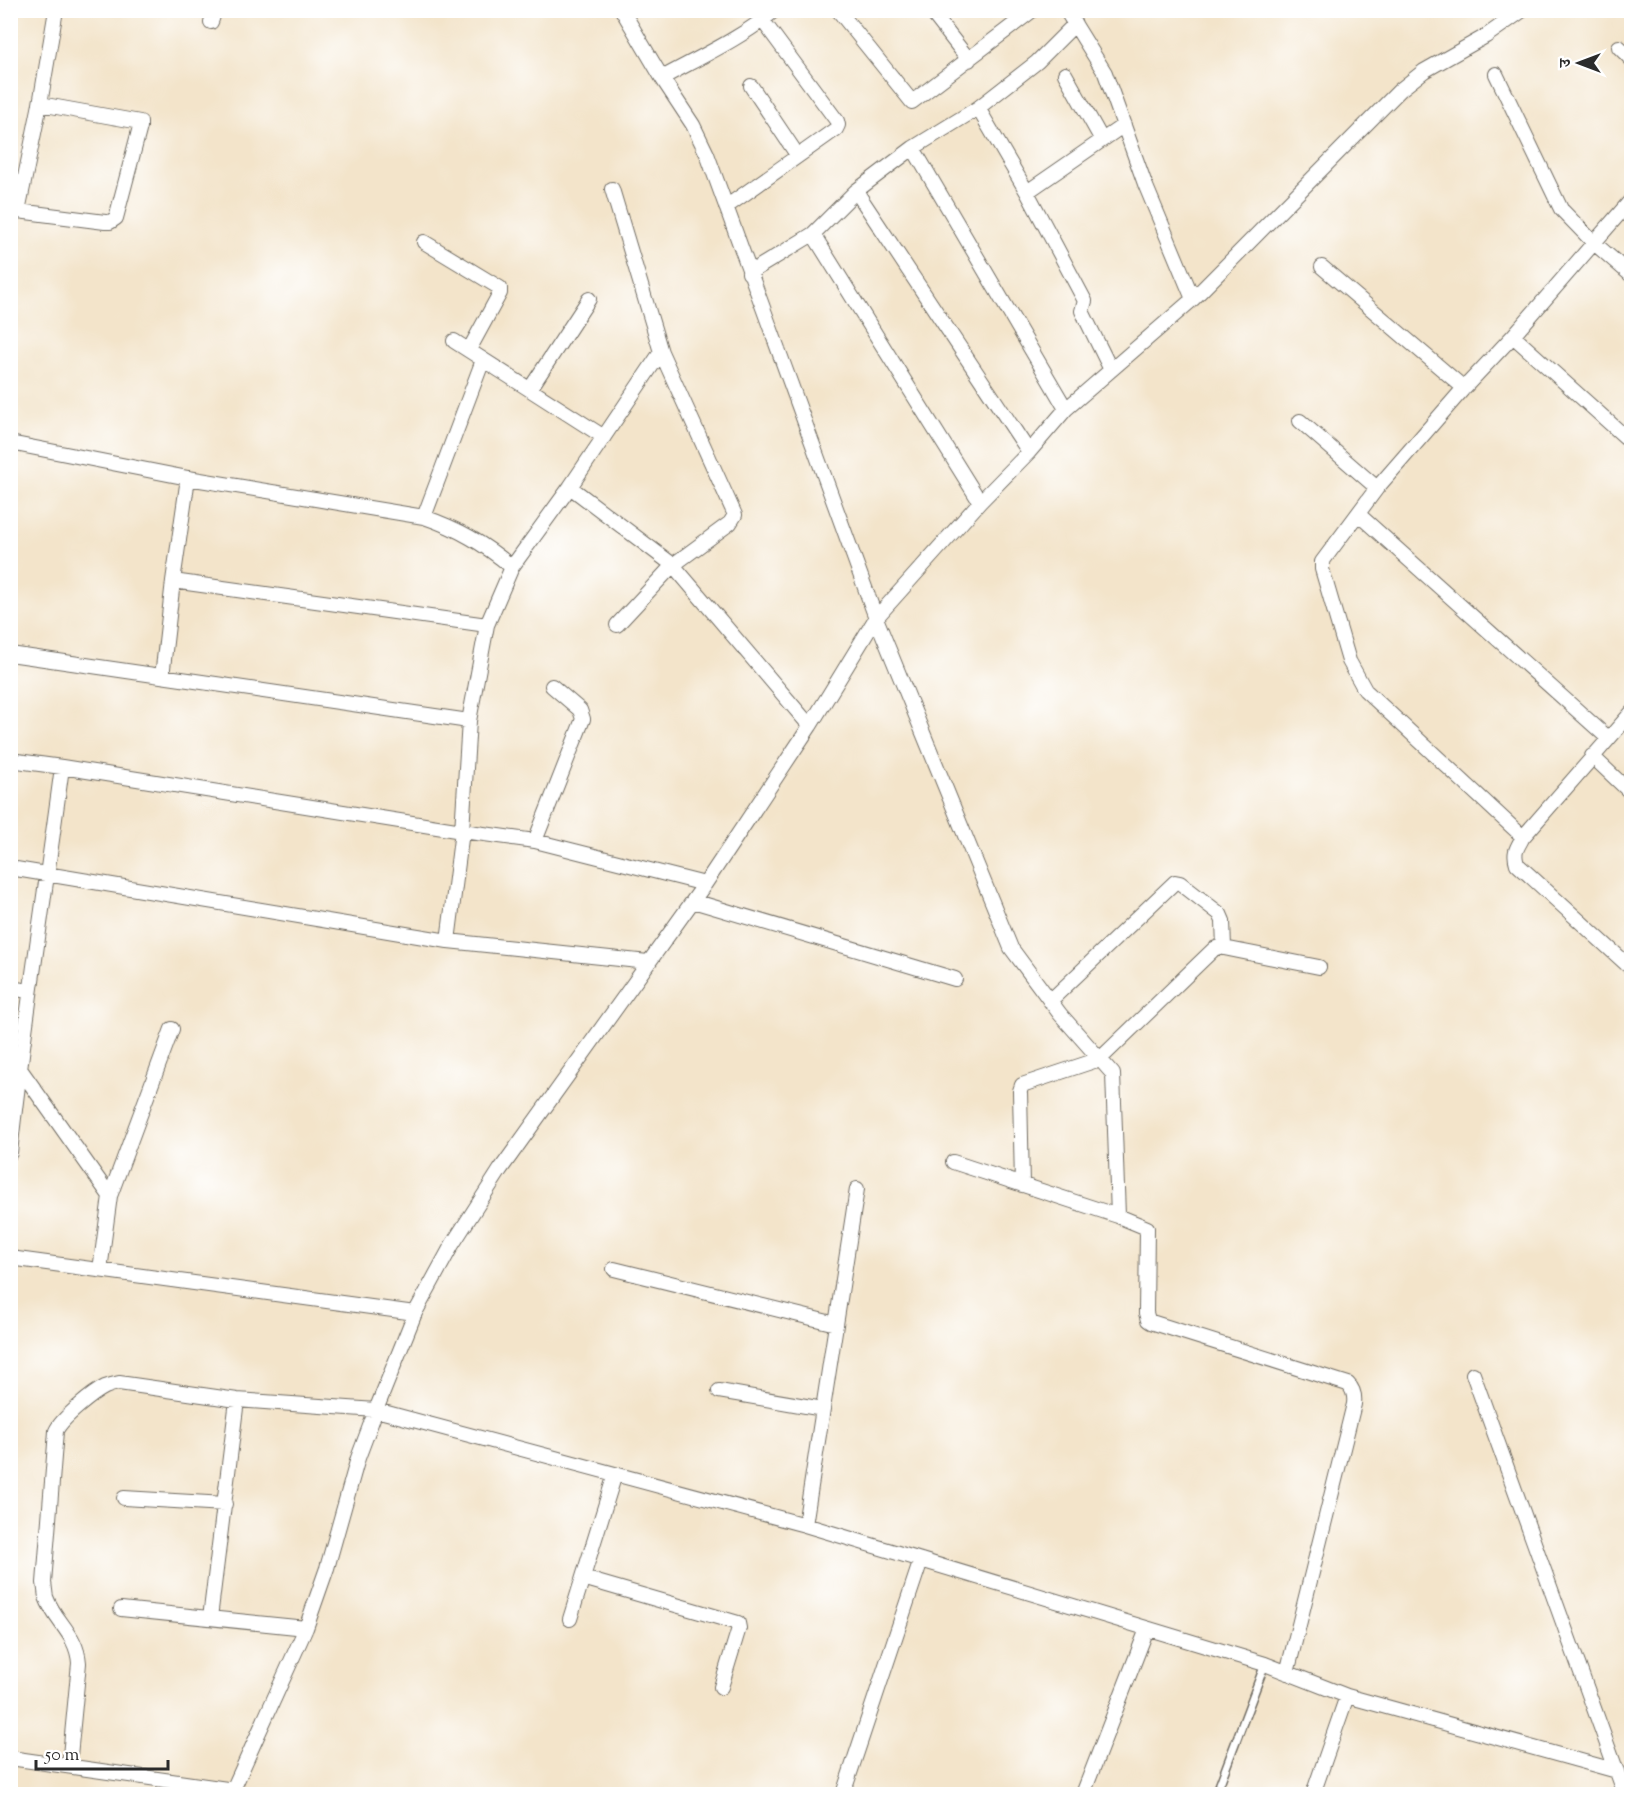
<svg xmlns="http://www.w3.org/2000/svg" width="1642" height="1805" font-family="'Sorts Mill Goudy','Noto Serif Devanagari',serif">
<rect width="100%" height="100%" fill="#fff"/>
<filter id="ink" filterUnits="userSpaceOnUse"><feTurbulence type="fractalNoise" baseFrequency=".0167" numOctaves="2"/><feDisplacementMap in="SourceGraphic" scale="12" xChannelSelector="R" yChannelSelector="G"/><feConvolveMatrix kernelMatrix="1 2 1 2 8 2 1 2 1" color-interpolation-filters="sRGB"/></filter>
<filter id="wash" filterUnits="userSpaceOnUse"><feTurbulence type="fractalNoise" baseFrequency=".008" numOctaves="4" result="noise"/><feDisplacementMap in="SourceGraphic" scale="24" xChannelSelector="R" yChannelSelector="G"/><feGaussianBlur stdDeviation="1.35" result="paint"/><feColorMatrix in="noise" values="0 0 0 0 0 0 0 0 0 0 0 0 0 0 0 0 0 1.4 0 .05"/><feComposite in="paint" operator="in"/></filter>
<g filter="url(#wash)">
<rect width="100%" height="100%" fill="#f3e4ca"/>
</g>
<g filter="url(#ink)">
<g fill="none" stroke-linecap="round" stroke-linejoin="round">
<g stroke="#716c63" stroke-width="10">
<path id="lane" d="M1216,1794l49,-130"/>
</g>
<g stroke="#716c63" stroke-width="16">
<path id="street" d="M622,10l40,68 31,47 14,29 169,464 135,330 49,66 53,60 5,142
M838,10l74,92 121,-92
M930,10l39,50
M1066,10l39,63 40,111 48,115
M211,22l4,-12
M1619,47l13,13
M1065,74l37,66
M1496,74l65,135 32,33 39,34
M662,78c38,-21 80,-40 113,-68
M751,86l47,70
M978,108l49,84 58,109 -3,10 29,59
M913,148l153,261
M612,189l49,163 74,163 -5,8 -57,42 -56,60
M856,191l173,261
M1027,192l97,-67
M726,207l110,-78 2,-4 -1,-4 -74,-100
M10,210l95,12h5l6,-4 24,-91v-5l-100,-18
M18,211l22,-107 16,-94
M813,234l167,268
M424,242l76,46v5l-31,57
M1322,267l142,121
M749,273l64,-39 43,-43 57,-43 65,-40 59,-46 38,-38
M1513,336l119,107
M454,341l150,96
M530,389l59,-90
M1300,421l77,67
M10,443l178,35 236,39c35,12 59,26 88,50
M570,487l103,78 137,161
M1358,514l250,224
M424,517l59,-157
M173,581l15,-103
M10,654l459,67
M163,676v-8l10,-87 314,44
M1632,712l-109,125c-6,11 -10,15 -6,27l115,105
M1592,756l40,38
M10,760l52,7 400,64 73,10 170,43
M1523,837l-158,-147 -16,-29 -27,-92v-7l55,-74 87,-100 49,-52 119,-137
M535,841l48,-122 -3,-9 -28,-24
M10,868l438,73 200,21
M693,901l262,78
M448,941l14,-110 7,-110 18,-96 25,-58 58,-80 91,-135
M10,988l19,3
M1050,1001l125,-119 5,1 40,31 3,7 1,26
M20,1069l90,127
M10,1153c14,-130 35,-257 52,-386
M953,1162l165,54 29,12 -1,85 2,7 3,2 197,62c6,6 7,12 6,20l-67,269
M1022,1185l-2,-94 2,-6 78,-26 114,-110 5,-2 100,20
M10,1258l405,55
M614,1269l222,55
M100,1270l10,-74 62,-167
M1473,1374l152,420
M719,1391l104,18
M124,1498l101,6
M805,1525l52,-336
M583,1578l155,45 1,5 -18,59
M121,1609l185,19
M210,1618l27,-218
M570,1619l45,-145
M10,1758l224,32
M69,1766l10,-103c-2,-29 -24,-41 -33,-66 -1,-4 -1,-10 -2,-14l12,-152c5,-12 37,-38 49,-44 5,-2 9,-3 14,-4l118,17 139,10 429,115 460,139 82,32 270,75
M231,1794l75,-166 21,-60 31,-110 18,-48 39,-97 37,-68 48,-75 205,-286 105,-158 66,-108 104,-116 49,-50 37,-43 127,-110 207,-209 24,-19 62,-35 37,-26
M843,1794l78,-234
M1083,1794l64,-165
M1313,1794l34,-98"/>
</g>
<use href="#lane" stroke="#fff" stroke-width="7"/>
<use href="#street" stroke="#fff" stroke-width="14"/>
</g>
</g>
<rect width="1642" height="1805" fill="none" stroke="#fff" stroke-width="36"/>
<g transform="translate(1579 63) rotate(270)" stroke="#ffffff" stroke-width="4.5" paint-order="stroke">
<path d="M0-4.5L10 22L0 15L-10 22Z" fill="#2b2b2b"/>
<text y="-9" font-size="16" font-weight="bold" text-anchor="middle" fill="#2b2b2b">उ</text>
</g>
<path d="M36 1760v9h132v-9" fill="none" stroke="#2b2b2b" stroke-width="3"/>
<text x="45" y="1760" font-size="18" fill="#2b2b2b" stroke="#ffffff" stroke-width="4.5" paint-order="stroke">50 m</text>
</svg>
